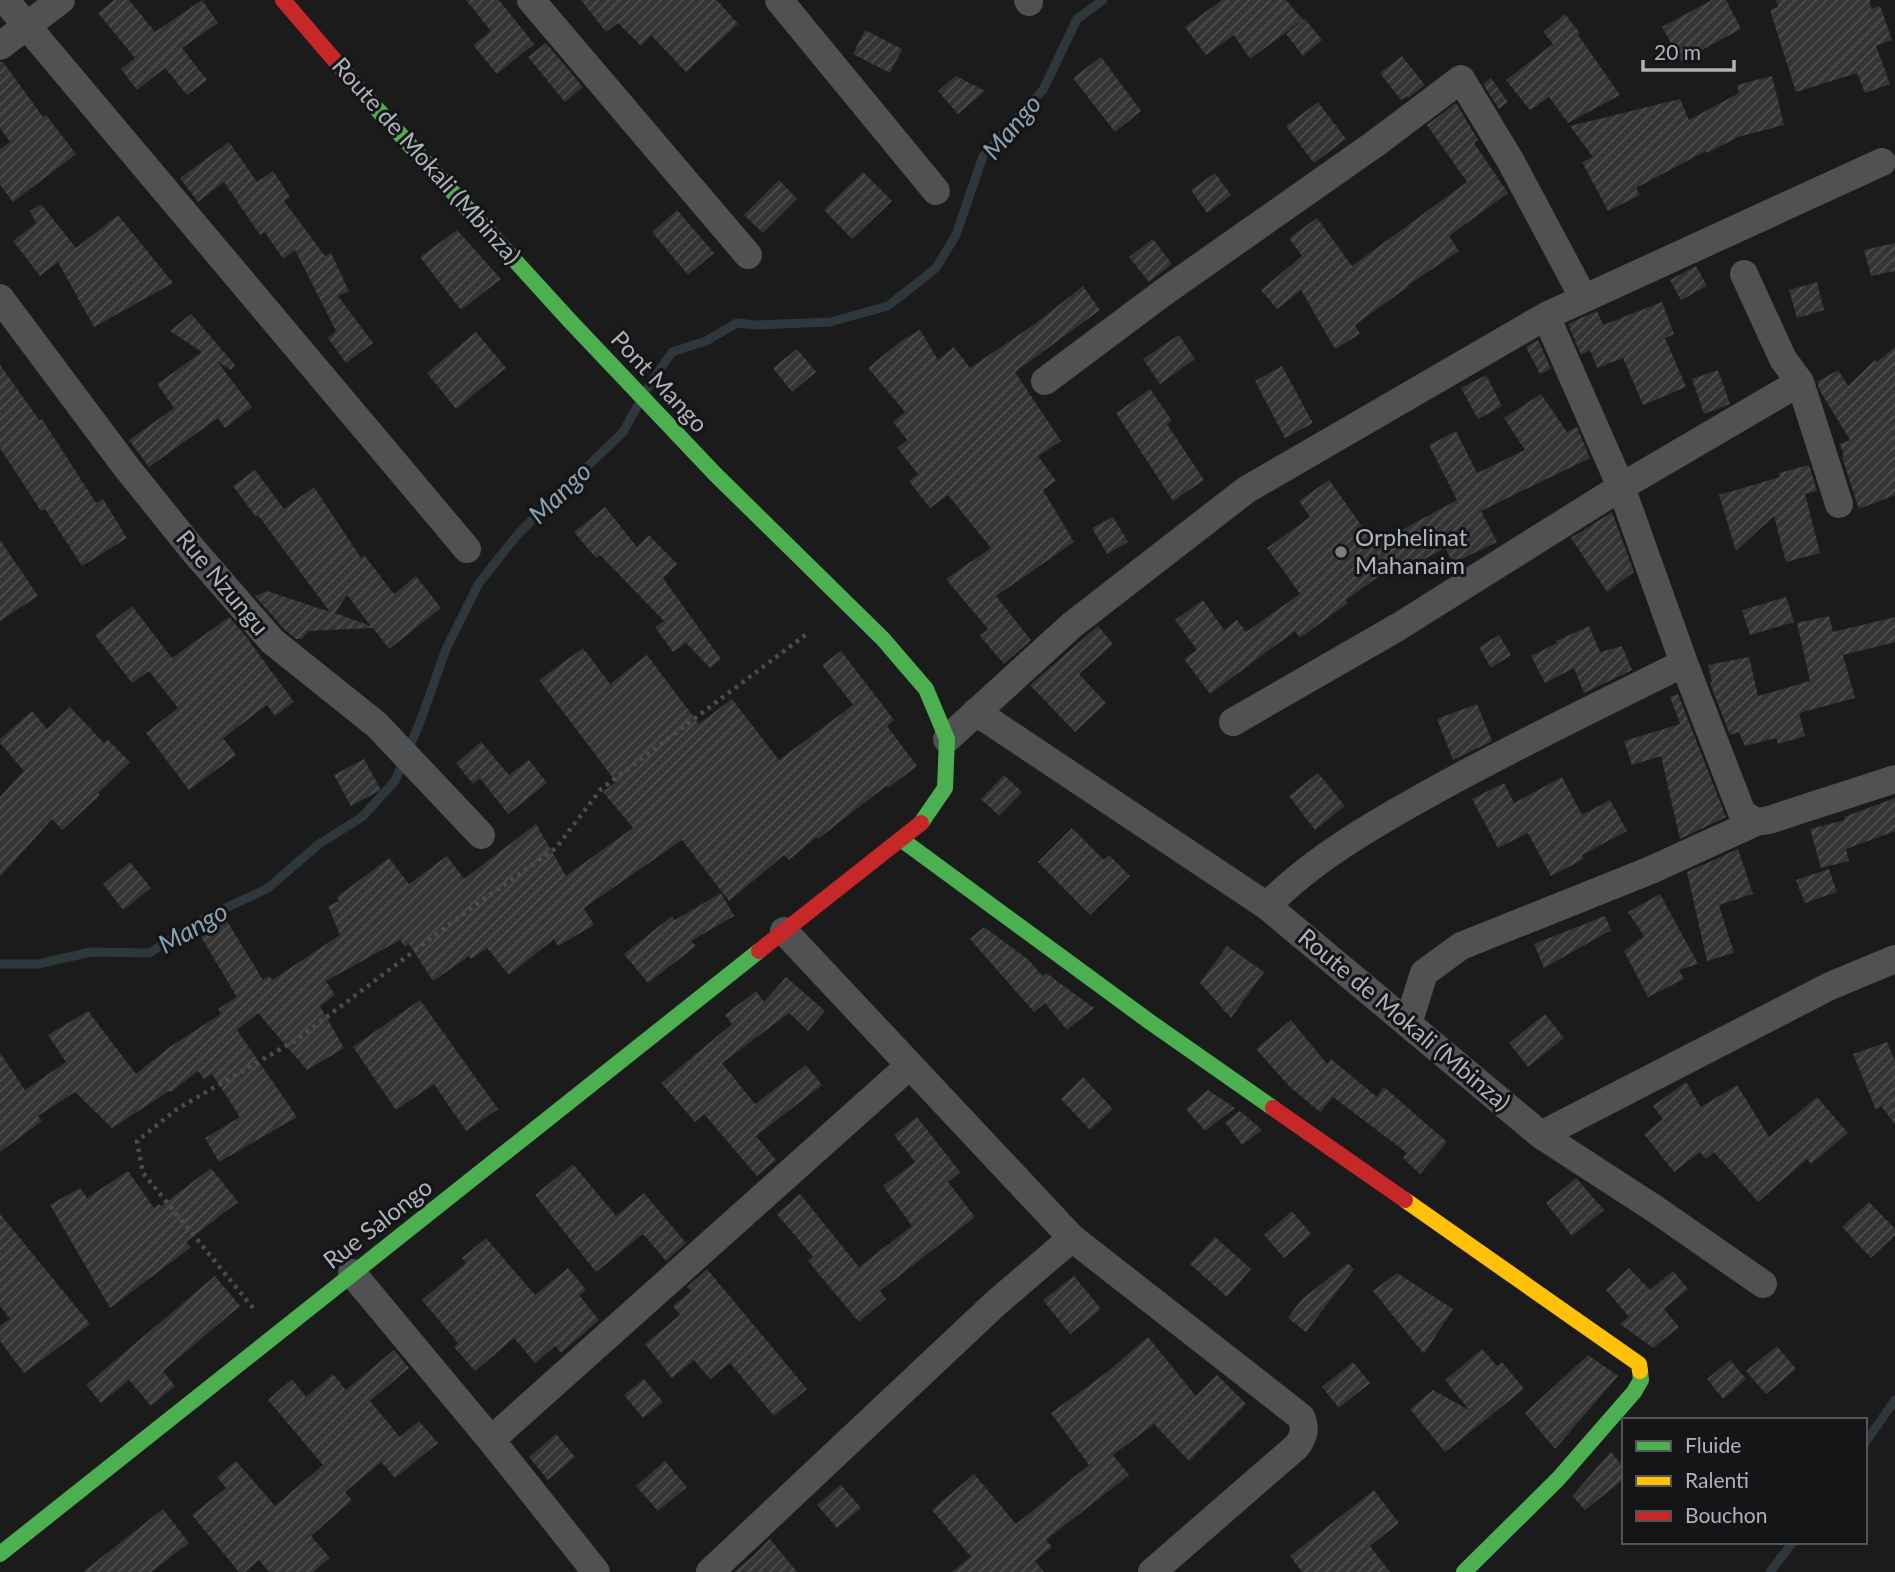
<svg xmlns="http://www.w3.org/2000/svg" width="1895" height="1572" font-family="Lato,sans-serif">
<defs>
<pattern id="building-hatch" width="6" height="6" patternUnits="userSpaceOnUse" patternTransform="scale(1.75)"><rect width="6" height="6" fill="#343435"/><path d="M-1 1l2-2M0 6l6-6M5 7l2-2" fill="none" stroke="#4f4f50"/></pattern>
</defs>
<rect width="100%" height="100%" fill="#1b1b1b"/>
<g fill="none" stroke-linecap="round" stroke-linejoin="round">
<path stroke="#2e373c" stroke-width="9" d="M646,390l26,-38 34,-11 31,-18 19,2 74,-3 58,-16 48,-38 20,-33 27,-79 60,-66 34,-71 26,-19
M0,964h38l53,-12 58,1 58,-36 61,-29 51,-44 43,-27 33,-36 25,-59 26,-73 33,-66 39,-49 105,-102 15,-27
M1865,1443l30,-43
M1770,1572l23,-30"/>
</g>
<path fill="url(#building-hatch)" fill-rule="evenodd" d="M114,0h15l26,32 47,-32 16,23 -36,25 25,32 -20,15 -22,-27 -28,22 -16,-21 14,-11 -37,-45z
M466,0h33l35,44 -37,30 -24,-29 18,-14z
M581,0h136l21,24 -52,48 -35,-37 -10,11 -23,-23 -12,9z
M1222,0h64l17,20 -53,39 -16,-24 -28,20 -21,-28z
M1712,0h14l15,29 -60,32 -19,-34z
M1776,0h94l1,9 9,-3 12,34 -16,6 14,38 -25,9 -8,-20 -61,19 -26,-82 8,-3z
M1565,14l15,19 -2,2 42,60 -52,28 -19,-26 -19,13 -24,-30 47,-36 -10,-12z
M1305,19l17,21 -19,16 -17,-22z
M865,30l37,19 -12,24 -37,-19z
M546,43l37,44 -18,15 -37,-45z
M1402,56l23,29 -17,13 -1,-2 -6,4 -21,-27z
M1101,57l40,54 -26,21 -42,-54z
M0,62h3l40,55 3,-2 30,39 -63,48 -13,-17v-36l10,-7 -10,-14z
M956,76l29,15 -27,23 -20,-23z
M1772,76l12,49 -46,12 -31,16 -1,-2 -70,37 4,7 -32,16 -26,-49 11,-5 -23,-31 110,-27 9,21 50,-27 -2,-8z
M1491,78l17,24 -9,7 -16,-25z
M1318,102l28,37 -32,24 -28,-37z
M1456,103l22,37 -4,3 34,50 -59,43 10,15 -51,34 1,1 -54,39 5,9 -25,15 -34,-59 -24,19 -16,-19 41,-34 -13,-18 28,-20 35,48 115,-84 -40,-57z
M229,142l28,40 16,-11 17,26 -6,4 41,55 6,-3 18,38 -11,5 35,47 -27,20 -18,-25 8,-7 -41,-81 -12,9 -18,-27 -5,3 -36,-53 -26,20 -18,-24z
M863,172l29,29 -40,38 -28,-29z
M1215,173l16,22 -24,18 -16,-23z
M779,180l18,19 -34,34 -19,-18z
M41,204l35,44 42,-33 55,68 -79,44 -36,-65 -18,14 -27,-35 23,-18 -6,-12z
M677,210l37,43 -26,22 -36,-43z
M457,230l44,49 -40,31 -41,-53z
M1153,239l19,25 -23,18 -20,-25z
M1895,243v28l-24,5 -7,-26z
M1696,266l11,20 -26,14 -11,-20z
M1817,282l7,28 -27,8 -8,-28z
M1083,286l17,24 -85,62 46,69 -23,15 18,25 -13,9 31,52 -78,54 35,44 -27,24 -24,-28 8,-7 -42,-50 45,-31 -43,-53 -18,13 -21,-27 9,-7 -21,-26 10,-8 -14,-18 12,-10 -37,-44 33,-27 19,-11 18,30 16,-13 16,21 65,-44z
M1662,302l12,32 -9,4 21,49 -43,18 -20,-47 -26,10 -7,-18 -9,5 -13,-31 29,-13 6,14z
M191,314l44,51 -4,5 -14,-9 35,46 -27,21 -7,-10 -69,49 -20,-27 45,-32 -17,-24 45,-32 -32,-21z
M476,332l30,36 -50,41 -29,-36z
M1179,335l16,24 -35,25 -17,-25z
M1538,340l13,29 -11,5 -14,-27z
M1895,347v148l-36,14 -17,-52h2l-4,-13 10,-4 -30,-49 -3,-9 21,-12 10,16 27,-26 2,2z
M797,349l19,23 -24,20 -19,-24z
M0,365l40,56 2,-2 54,84 7,-4 24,39 -45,28 -37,-57 -4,2 -41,-63z
M1282,366l31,57 -28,15 -30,-57z
M1718,370l12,34 -26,10 -12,-35z
M1486,375l16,31 -24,13 -17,-31z
M1150,389l22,32 -5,3 37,56 -31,21 -57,-88z
M1541,394l26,38 10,-5 13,31 -109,53 16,31 -44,21 -8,-15 -40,22 -5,-9 -54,39 2,3 -48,35 -5,-7 -85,63 -26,-35 13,-9 -22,-30 28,-20 21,30 13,-10 9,12 54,-38 -33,-46 43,-31 -11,-16 30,-21 45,63 5,-3 1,2 77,-42 -28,-55 27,-14 21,42 48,-23 -21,-32z
M1809,465l8,26 -12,3 15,59 -34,9 -12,-46 -38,35 -17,-56 61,-18 -1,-4z
M255,470l29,39 30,-22 47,71 3,-3 30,39 22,-18 25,32 -52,41 -16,-21 -65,3 -6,8h-6l-12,-10 -29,-33 12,-5 63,21 -72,-97 -2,2 -23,-31zM347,595l24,31 -36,-13z
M605,507l32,40 12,-12 28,29 -14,14 58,81 -11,9 -24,-25 -13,9 -18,-25 9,-6 -64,-66 -4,3 -22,-26z
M1612,512l22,60 -27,20 -36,-54z
M1113,517l15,25 -21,12 -15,-26z
M0,540l38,56 -38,25z
M1786,597l8,25 -44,13 -8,-25z
M132,606l40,52 57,-41 21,24h-1l45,61 -19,14 -8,-11 -44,33 13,17 -47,35 -43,-57 32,-25 -29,-37 -17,12 -37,-48z
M1829,616l4,16 62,-15v25l-52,13 12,43 -56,15 6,23 -27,8 -2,-6 -31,8 -6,-14 -9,3 -20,-52 2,-1 -4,-17 41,-8 9,39 52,-15 -13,-58z
M1098,626l15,18 -34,30 27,29 -31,29 -45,-47z
M1589,626l11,26 22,-6 10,24 -48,23 -10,-25 -29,15 -14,-27 26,-13 -1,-2z
M1499,635l12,20 -20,13 -12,-21z
M583,648l27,36 37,-29 52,69 33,-25 47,61 74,-55 -31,-40 19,-14 53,69 -7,6 30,40 -29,22 -2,-2 -68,53 -2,-2 -27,23 -5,-5 -55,46 -47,-61 -98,68 10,17 -36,21 -4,-7 -45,36 -22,-27 -16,11 -2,-3 -36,25 -24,-37 -4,3 -5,-7 -74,41 9,14 -15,11 24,42 -37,22 -49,-57 -21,17 60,87 -78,45 -14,-24 35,-21 -28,-43 -8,5 -6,-8 -27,21 -2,-1 -57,37 -37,-36 -37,24 4,5 -42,31v-99l25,37 41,-28 -18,-27 40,-24 48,63 35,-28 50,-32 -3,-5 19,-12 -36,-60 26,-16 36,59 6,-4 3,4 68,-45 -12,-29 11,-5 -2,-4 52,-39 20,26 38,-28 17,23 72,-55 30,52 67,-48 -30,-36 13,-10 -77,-102z
M1678,694l48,123 -46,22 -19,-83 -29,9 -8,-24 56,-17 -10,-27z
M1477,704l15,37 -39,19 -16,-41z
M70,707l34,36 4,-3 22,22 -32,31 2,2 -38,35 -10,-11 -52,58v-80l24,-26 -24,-28v-4l32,-28 15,18z
M481,742l28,33 20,-15 18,23 -39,31 -28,-36 -7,6 -17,-21z
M364,759l17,31 -30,16 -17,-31z
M1318,773l27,33 -30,24 -26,-34z
M1004,775l18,17 -23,24 -18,-17z
M1562,777l20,38 28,-15 17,31 -45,24 2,4 -33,17 -23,-43 -30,15 -26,-49 32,-16 10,20z
M1895,798v33l-49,18 3,12 -28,7 -11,-39 35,-9 -1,-3z
M1072,828l32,32 5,-5 21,21 -40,39 -52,-53z
M1738,849l15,45 -34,11 15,48 -27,8 -20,-89z
M130,862l21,26 -28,22 -20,-26z
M1829,869l8,23 -32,11 -9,-23z
M721,893l13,23 -43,25 5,5 -48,37 -24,-29 48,-38 3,4z
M1660,894l38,70 -19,6 5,9 -36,18 -24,-46 20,-15 -16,-24z
M1605,916l6,14 -67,38 -10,-24z
M984,927l45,33 13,16 4,-3 48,35 -27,22 -22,-27 -11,9 -64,-73z
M1227,946l37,26 -33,46 -31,-35z
M786,977l39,34 -17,20 -19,-18 -67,50 33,41 51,-39 16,20 -66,51 20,24 -19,16 -53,-62 -9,8 -34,-39 71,-59 -7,-9 31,-24 8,11z
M420,1000l78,109 -32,22 -32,-47 -38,26 -43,-63z
M1545,1014l19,24 -36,29 -19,-24z
M1291,1020l36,44 4,-5 46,38 7,-10 63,55 -27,32 -17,-16 4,-5 -74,-56 -13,15 -30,-25 -34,-38z
M1887,1042l8,19v63l-14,-18 -5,4 -23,-56z
M1083,1077l30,32 -23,21 -29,-31z
M1686,1082l15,25 36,-22 32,52 48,-40 31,36 -37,31 -4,-5 -49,43 -44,-50 -8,7 -6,-7 -26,20 -30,-38 19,-15 -10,-13z
M1208,1090l27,18 -30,23 -19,-22z
M1240,1111l22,19 -20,15 -17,-23z
M917,1117l43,55 -12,10 27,35 -95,74 6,8 -27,23 -51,-61 5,-4 -36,-43 23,-20 59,73 53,-41 -29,-40 32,-24 -21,-27z
M573,1164l43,52 28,-23 42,50 -20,18 -23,-27 -47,38 -61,-77z
M211,1168l27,34 -52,40 5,5 -81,61 -60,-103 30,-17 7,10 41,-27 26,37 5,-4 2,2z
M1576,1178l28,32 -32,26 -26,-33z
M1869,1202l26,27v6l-24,23 -29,-31z
M1292,1211l19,23 -27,24 -20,-23z
M0,1214l90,110 -66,49 -24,-32v-15l10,-7 -10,-13z
M1215,1237l36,32 -24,28 -37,-33z
M486,1238l49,57 33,-27 18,22 -7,5 20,25 -38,33 -6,-7 -20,17 -21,-25 -39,33 -21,-24 4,-4 -36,-43 44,-37 -4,-5z
M1348,1263l6,6 -48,63 -18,-14 14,-19z
M1629,1268l21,22 23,-19 15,18 -24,20 15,18 -26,21 -33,-24 9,-7 -23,-27z
M707,1269l100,120 -33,27 -44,-53 -20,16 -16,-19 -22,18 -27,-34 35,-29 -7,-9 18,-15 -4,-4z
M1397,1273l56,36 -29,45 -51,-63z
M215,1276l25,30 -77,65 12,15 -24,20 -22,-26 -28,23 -15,-18z
M1074,1276l27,33 -31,25 -27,-34z
M1148,1337l48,59 21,-21 29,29 -57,57 -35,-37 -41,31 16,20 -83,65 6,7 -17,14 9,11h-92l19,-15 -39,-47 42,-36 42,50 73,-59 -38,-52 55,-40z
M1777,1346l19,23 -30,25 -20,-23z
M1482,1349l15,17 5,-4 22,27 -79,63 -35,-43 23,-19 36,20 -24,-30z
M394,1350l15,18 -39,33 30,36 19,-16 19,22 -43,35 -14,-16 -36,30 7,8 -41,36 19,22 -17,14h-44l-10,-12 -14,12h-6l-47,-57 34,-27 -9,-11 19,-16 39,45 48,-41 -55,-65 24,-21 14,18 27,-23 13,16z
M1588,1355l30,21 -63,73 -30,-36z
M1730,1360l16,19 -23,20 -16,-20z
M1353,1362l17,21 -31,25 -17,-21z
M644,1379l19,23 -20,16 -19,-23z
M556,1434l19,23 -27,23 -19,-23z
M1611,1452l13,16v11l-39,31 -13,-14z
M665,1461l22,26 -29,24 -22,-25z
M841,1485l20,23 -24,20 -20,-23z
M1374,1490l25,33 -29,23 20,26h-88l-12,-16z
M163,1509l26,34 -38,29h-68z
M770,1539l27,33h-63l18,-15z"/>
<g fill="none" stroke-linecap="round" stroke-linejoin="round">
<path stroke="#4b4c4e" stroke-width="4.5" stroke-dasharray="3.5 5" stroke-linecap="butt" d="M253,1308l-110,-135 -6,-32 40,-32 119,-69 178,-134 82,-58 45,-59 207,-156"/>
<path stroke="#4f5153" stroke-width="28" d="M5,0l462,549
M531,0l217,255
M779,0l157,191
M1028,0l1,2
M0,46l61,-46
M0,298l127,170 66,82 79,91 105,84 104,110
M1546,316l75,171 63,176 58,150 14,9 13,-2 126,-41
M1045,381l119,-89 212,-149 85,-64 49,81 73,137
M1800,382l39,122
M976,712l291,194 274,229 114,74 108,75
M1233,722l165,-95 223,-140 179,-105 -17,-23 -39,-85
M947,739l125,-114 174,-135 300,-174 336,-154
M1267,906c43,-45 107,-82 161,-112 84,-47 170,-88 256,-131
M784,931l288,307 229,179c5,12 3,20 -5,30l-144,125
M1408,1024l16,-51 37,-27 190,-76 105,-48
M1541,1135l289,-149 65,-27
M352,1273l139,167 105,132
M491,1440l418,-374
M710,1572l286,-269 76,-65"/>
<path stroke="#4caf50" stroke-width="16" d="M367,98l203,223 145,153 168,165 43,50 21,50 -2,49 -24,35
M902,840l248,182 123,86
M0,1554l759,-603
M1464,1572l95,-94 75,-86 7,-12 -1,-9"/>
<path stroke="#ffc107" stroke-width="16" d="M1405,1200l234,164 1,7"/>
<path stroke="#c62828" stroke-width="16" d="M283,0l84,98
M759,951l162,-128
M1273,1108l132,92"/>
</g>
<circle fill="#7a7e82" stroke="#151517" stroke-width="2.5" cx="1341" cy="552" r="7"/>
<g text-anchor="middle" stroke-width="6" stroke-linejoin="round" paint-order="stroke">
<g font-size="24" fill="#adb3ba" stroke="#151517">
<text transform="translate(426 161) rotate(48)" y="8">Route de Mokali (Mbinza)</text>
<text transform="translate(659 382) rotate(47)" y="8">Pont Mango</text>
<text transform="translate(222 583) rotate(50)" y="8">Rue Nzungu</text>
<text transform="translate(1404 1020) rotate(40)" y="8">Route de Mokali (Mbinza)</text>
<text transform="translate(378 1224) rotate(-38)" y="8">Rue Salongo</text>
</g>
<g font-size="24" fill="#adb3ba" stroke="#151517" text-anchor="start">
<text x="1355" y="546">Orphelinat<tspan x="1355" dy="28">Mahanaim</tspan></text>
</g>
<g font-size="26" font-style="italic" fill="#87a3b3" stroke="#151517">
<text transform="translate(1012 127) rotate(-50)" y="9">Mango</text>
<text transform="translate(560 493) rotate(-44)" y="9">Mango</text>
<text transform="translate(193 928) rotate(-30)" y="9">Mango</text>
</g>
</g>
<rect x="1622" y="1418" width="245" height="126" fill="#151517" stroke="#525458" stroke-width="2"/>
<rect x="1636" y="1441" width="35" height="10" fill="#4caf50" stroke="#525458" stroke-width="2"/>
<text x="1685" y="1453" font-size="21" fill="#adb3ba">Fluide</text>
<rect x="1636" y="1476" width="35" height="10" fill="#ffc107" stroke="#525458" stroke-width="2"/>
<text x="1685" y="1488" font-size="21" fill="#adb3ba">Ralenti</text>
<rect x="1636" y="1511" width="35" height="10" fill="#c62828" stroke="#525458" stroke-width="2"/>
<text x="1685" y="1523" font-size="21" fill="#adb3ba">Bouchon</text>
<path d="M1643 60v10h91v-10" fill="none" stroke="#adb3ba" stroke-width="3.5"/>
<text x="1654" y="60" font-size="21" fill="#adb3ba" stroke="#151517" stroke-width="5" paint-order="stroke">20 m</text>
</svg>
